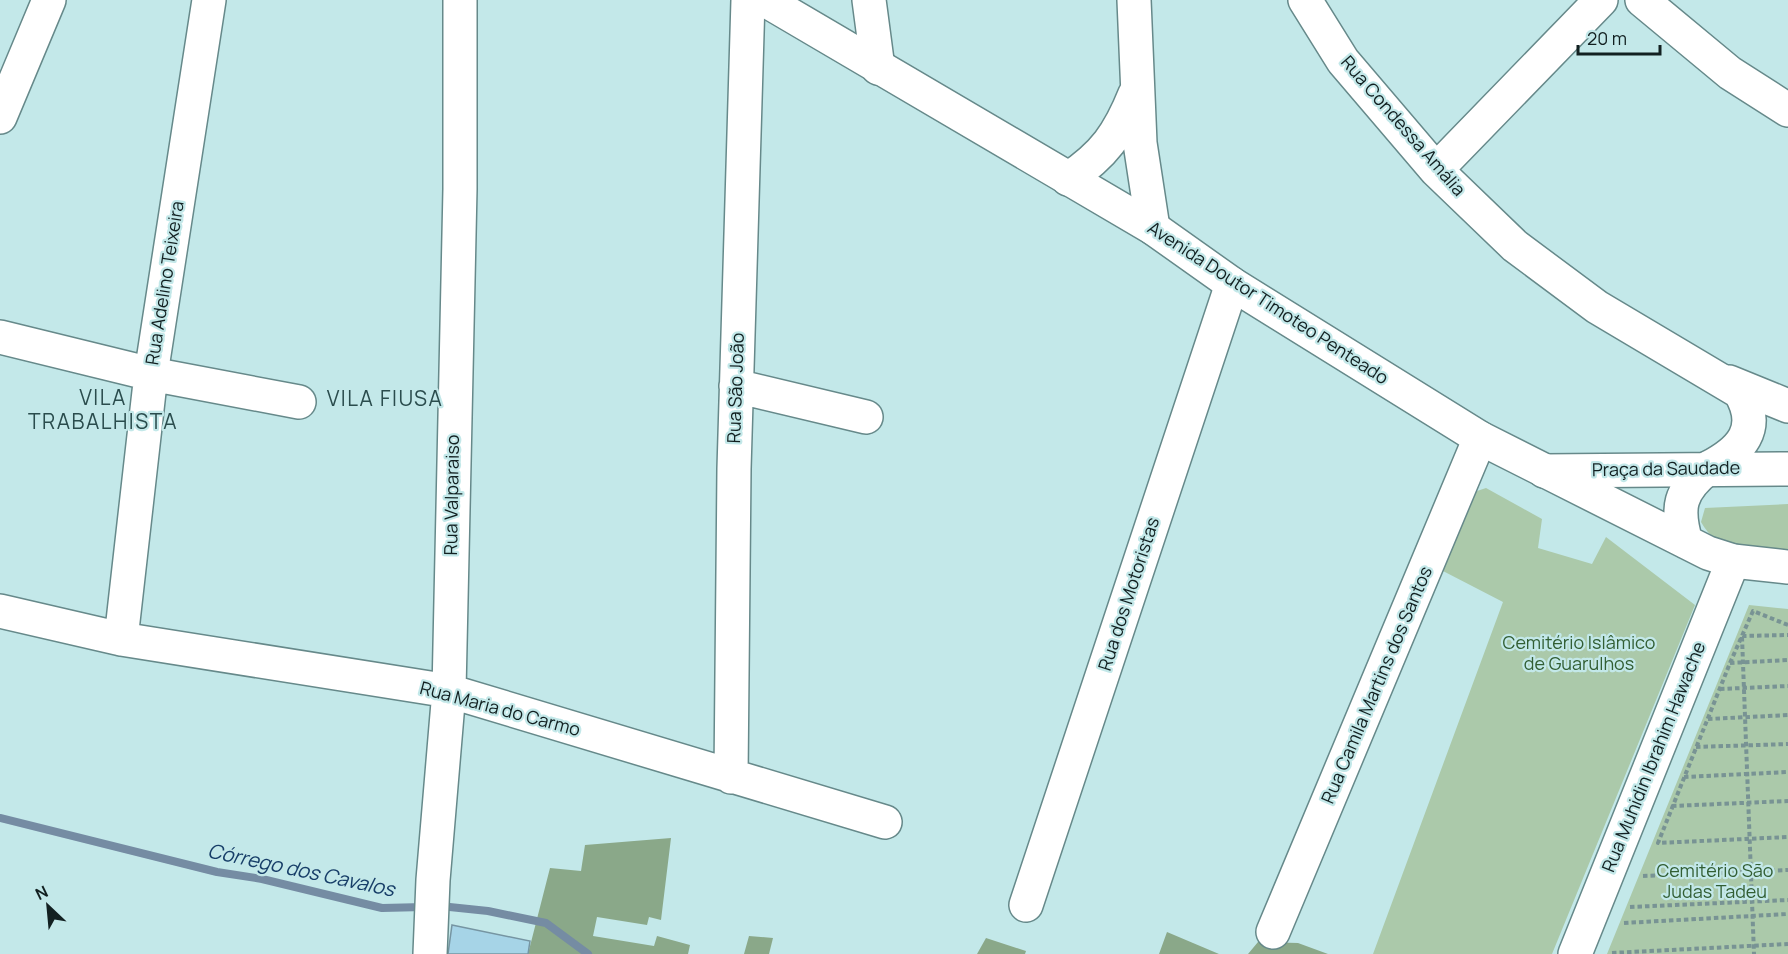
<svg xmlns="http://www.w3.org/2000/svg" width="1788" height="954" font-family="Manrope,sans-serif">
<rect width="100%" height="100%" fill="#c3e8e9"/>
<path fill="#abc9aa" d="M1486,488l56,31 -4,29 54,16 14,-27 89,68 -143,349h-179l130,-352 -60,-31 25,-77z
M1788,504v51c-34,-2 -69,0 -87,-33l4,-14z
M1749,605l39,4v345h-181z"/>
<path fill="#8aa889" d="M671,838l-10,82 -12,-3 -2,8 -50,-8 -4,19 61,10 3,-10 33,9 -2,9h-160l22,-86 31,3 4,-26z
M1167,932l52,22h-60z
M749,936l24,2 -4,16h-25z
M986,938l40,13 -1,3h-48z
M1258,942l40,1 30,11h-80z"/>
<g fill="none" stroke-linecap="round" stroke-linejoin="round">
<path stroke="#758ca3" stroke-width="8" d="M0,818l217,54 45,7 120,29 42,-1
M440,906l48,5 58,12 42,31"/>
</g>
<path fill="#a6d4e7" stroke="#7695a2" stroke-width="1.5" d="M452,925l78,16 -2,13h-80z"/>
<g fill="none" stroke-linecap="round" stroke-linejoin="round">
<g stroke="#66898a" stroke-width="36">
<path id="minor" d="M869,0l9,68
M1134,0l6,143 13,85
M1305,0l38,61 93,109 79,76 82,61 143,85c22,37 1,59 -32,76
M1642,0l88,73 58,37
M0,117l49,-117
M1436,170l165,-170
M1068,179c36,-24 51,-45 67,-85
M0,337l151,37 148,28
M1729,382l59,24
M736,386l130,31
M1544,471l244,-2
M0,611l121,28 328,52 436,131
M121,639l30,-265 58,-374
M731,777l3,-308 14,-469
M1026,905l206,-621
M1273,932l207,-494
M430,954l3,-74 16,-189 11,-502v-189
M1575,954l158,-393"/>
</g>
<g stroke="#66898a" stroke-width="36">
<path id="major" d="M765,0l388,228 79,56 248,154 228,115 25,8 55,6
M1686,542c-10,-34 -7,-51 22,-74"/>
</g>
<path stroke="#789394" stroke-width="4" stroke-dasharray="4.5 3" stroke-linecap="butt" d="M1788,625l-35,-14 -23,52 -72,180 130,-6
M1742,636l46,-1
M1742,637l12,317
M1730,663l58,-3
M1720,689l68,-3
M1708,719l80,-4
M1696,747l92,-3
M1684,777l104,-5
M1672,806l116,-5
M1643,876l145,-6
M1630,907l158,-7
M1624,923l164,-9
M1612,953l176,-9"/>
<use href="#minor" stroke="#fff" stroke-width="33"/>
<use href="#major" stroke="#fff" stroke-width="33"/>
</g>
<g text-anchor="middle" stroke-width="4.5" stroke-linejoin="round" paint-order="stroke">
<g font-size="18" fill="#122021" stroke="#c3e8e9">
<text transform="translate(1403 126) rotate(49)" y="6">Rua Condessa Amália</text>
<text transform="translate(165 283) rotate(-81)" y="6">Rua Adelino Teixeira</text>
<text transform="translate(1268 303) rotate(33)" y="6">Avenida Doutor Timoteo Penteado</text>
<text transform="translate(736 388) rotate(-88)" y="6">Rua São João</text>
<text transform="translate(1666 469) rotate(-1)" y="6">Praça da Saudade</text>
<text transform="translate(452 495) rotate(-89)" y="6">Rua Valparaiso</text>
<text transform="translate(1129 594) rotate(-72)" y="6">Rua dos Motoristas</text>
<text transform="translate(1377 685) rotate(-67)" y="6">Rua Camila Martins dos Santos</text>
<text transform="translate(500 709) rotate(15)" y="6">Rua Maria do Carmo</text>
<text transform="translate(1654 757) rotate(-68)" y="6">Rua Muhidin Ibrahim Hawache</text>
</g>
<g font-size="18" fill="#325e33" stroke="#c3e8e9">
<text x="1579" y="649">Cemitério Islâmico<tspan x="1579" dy="21">de Guarulhos</tspan></text>
<text x="1715" y="877">Cemitério São<tspan x="1715" dy="21">Judas Tadeu</tspan></text>
</g>
<g font-size="20" font-style="italic" fill="#173e68" stroke="#c3e8e9">
<text transform="translate(301 870) rotate(12)" y="7">Córrego dos Cavalos</text>
</g>
<g font-size="21" letter-spacing="1.5" fill="#2a4c4d" stroke="#c3e8e9">
<text x="103" y="405">VILA<tspan x="103" dy="24">TRABALHISTA</tspan></text>
<text x="385" y="406">VILA FIUSA</text>
</g>
</g>
<g transform="translate(48 906) rotate(334)" stroke="#c3e8e9" stroke-width="4.5" paint-order="stroke">
<path d="M0-4.5L10 22L0 15L-10 22Z" fill="#122021"/>
<text y="-9" font-size="16" font-weight="bold" text-anchor="middle" fill="#122021">N</text>
</g>
<path d="M1578 45v9h82v-9" fill="none" stroke="#122021" stroke-width="3"/>
<text x="1587" y="45" font-size="18" fill="#122021" stroke="#c3e8e9" stroke-width="4.5" paint-order="stroke">20 m</text>
</svg>
